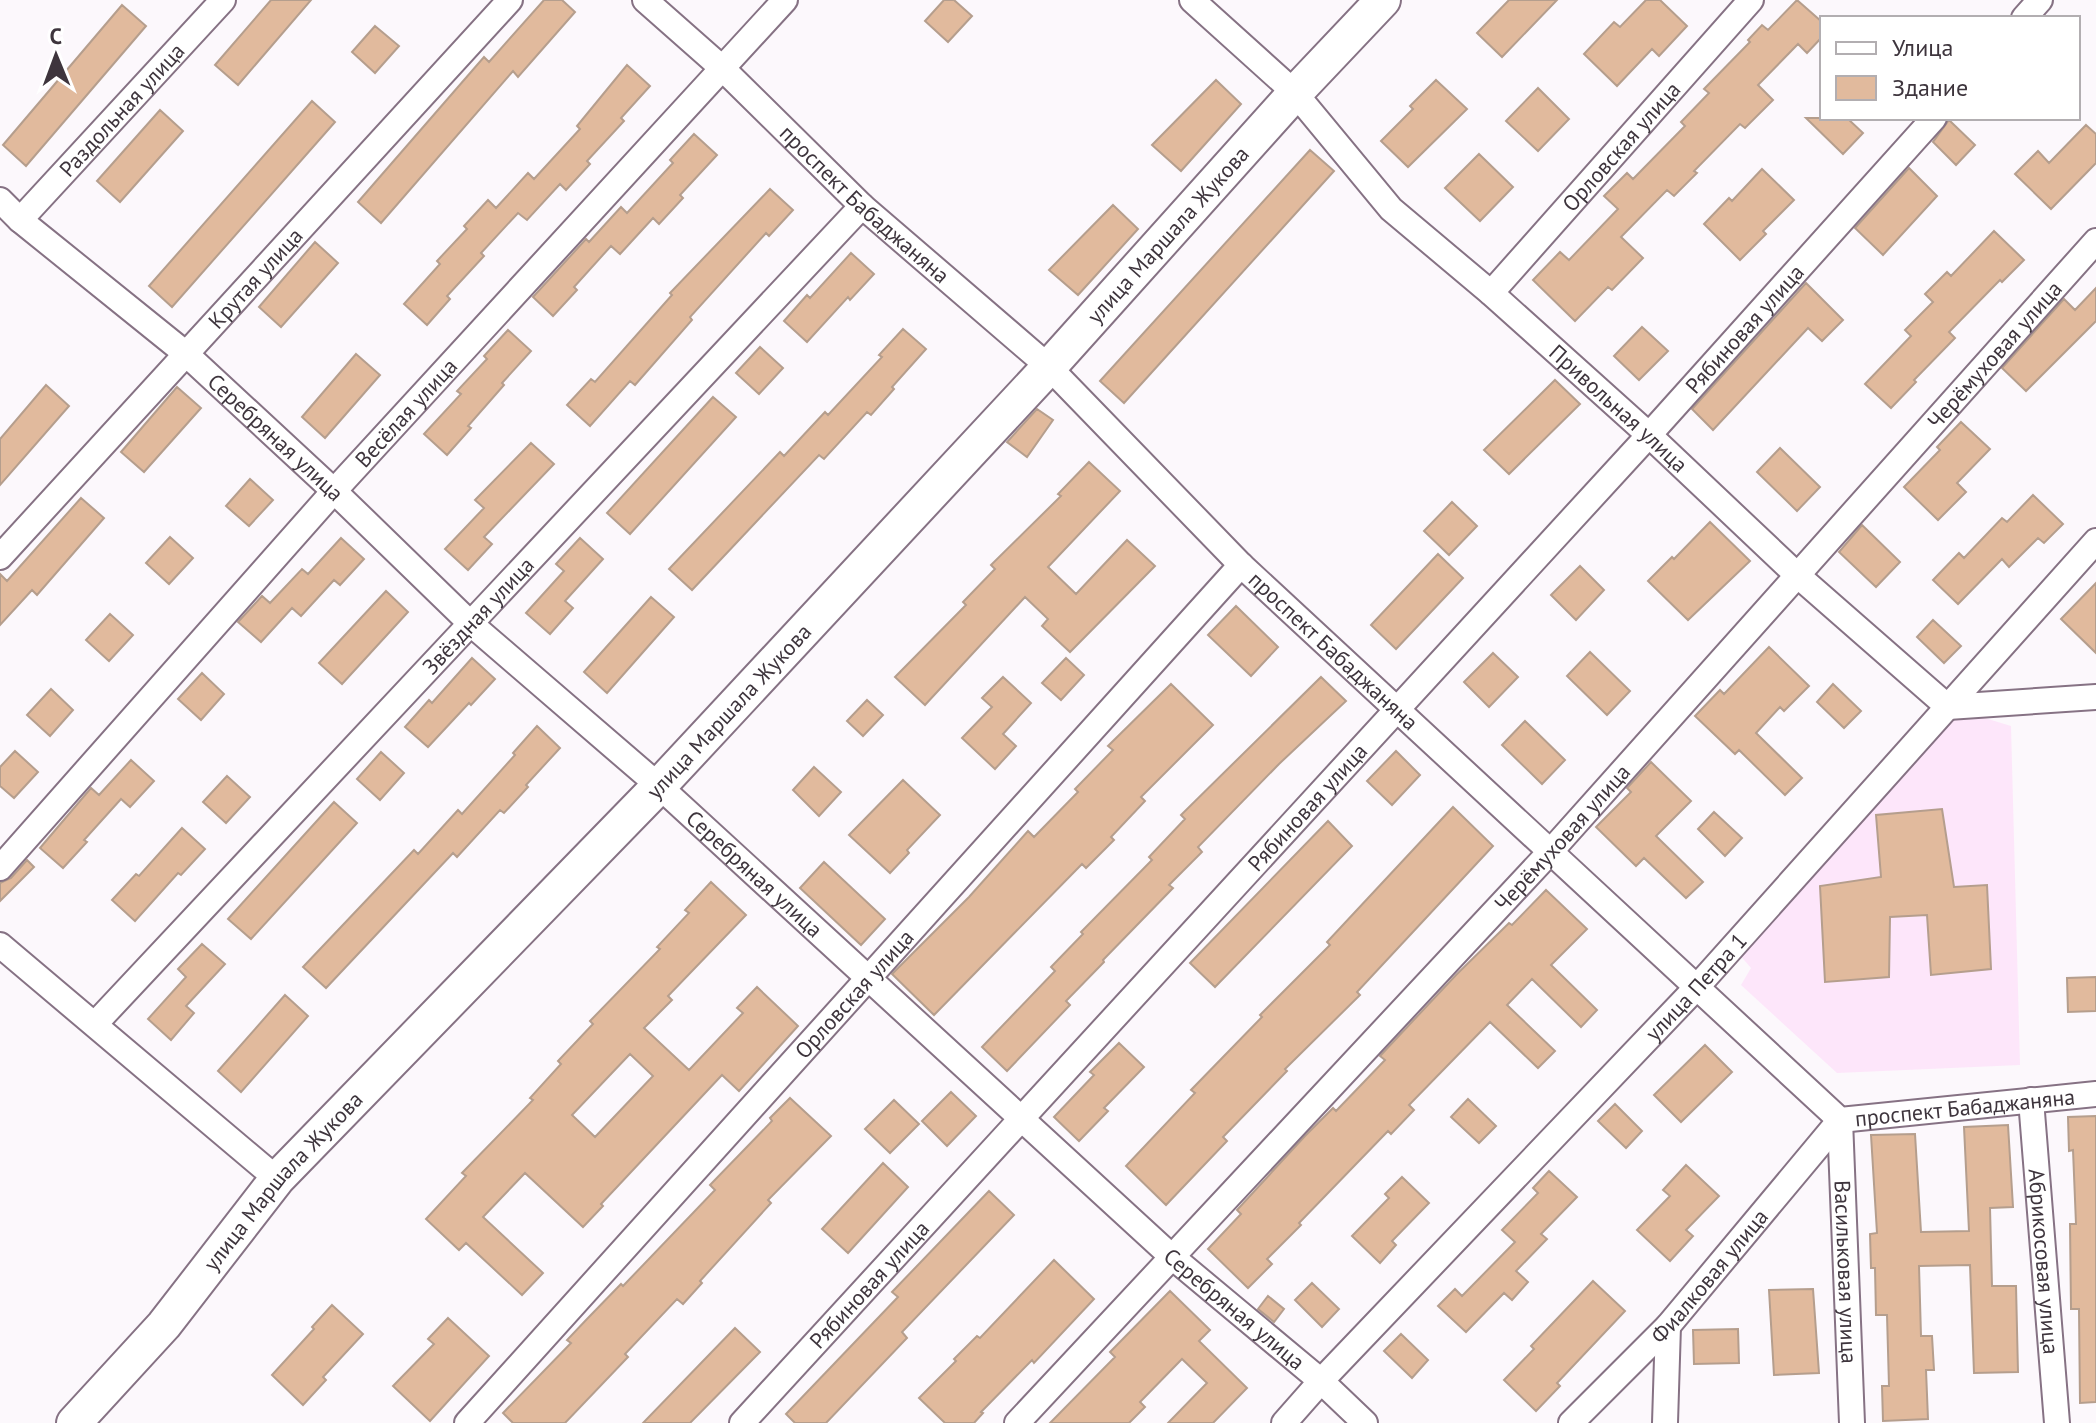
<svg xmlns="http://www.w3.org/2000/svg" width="2096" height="1423" font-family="'PT Sans',sans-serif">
<rect width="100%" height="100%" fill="#fcf8fc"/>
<path fill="#fde6fa" d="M1955,709l56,17 9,339 -183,8 -96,-88 10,-17 -13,-15z"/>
<path fill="#e1ba9d" stroke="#b59e8d" stroke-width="2" fill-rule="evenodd" d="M271,0h40l-73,85 -23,-20z
M544,0h18l13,12 -57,65 -5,-6 -132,152 -23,-21 126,-145 5,5z
M944,0h10l18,16 -24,26 -23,-21z
M1509,0h48l-55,57 -25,-24z
M1646,0h14l27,26 -28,30 -7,-7 -35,37 -33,-32 30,-32 6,5z
M1797,0l25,22v15l-15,16 -9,-9 -40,41 15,15 -28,28 -5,-4 -46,47 3,2 -23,23 -7,-6 -46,47 22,21 -31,32 -4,-3 -33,34 -42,-41 27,-28 9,8 49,-51 -14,-13 23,-23 6,6 52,-53 -4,-4 28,-29 -5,-4 46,-47 -2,-2 14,-15 6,5z
M122,5l24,21 -120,140 -23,-21z
M375,26l24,20 -24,27 -23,-21z
M627,65l23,21 -29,32 3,3 -37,40 3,3 -24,26 -6,-6 -33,36 -9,-7 -37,40 3,3 -37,40 3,3 -23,26 -23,-21 36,-40 -3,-3 30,-32 -3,-3 24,-26 8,8 32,-35 6,6 46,-50 -3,-3z
M1216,80l25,24 -60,67 -29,-26z
M1436,80l31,29 -59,58 -27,-26 32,-32 -3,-3z
M1538,88l31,31 -31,32 -32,-30z
M312,101l23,21 -163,185 -23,-21z
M160,110l23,21 -63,71 -23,-21z
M1806,118h41l16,15 -20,21z
M1949,120l26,25 -19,20 -23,-23z
M2086,125l10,9v29l-45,46 -36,-35 23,-23 11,12z
M694,134l23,21 -37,40 3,3 -24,26 -6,-6 -33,36 -9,-8 -37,41 3,3 -24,26 -20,-19 53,-58 3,3 32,-35 6,6 46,-50 -3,-3z
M1310,150l24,21 -210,232 -24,-22z
M1479,154l34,33 -33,34 -35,-33z
M1909,168l28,28 -54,59 -28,-27z
M1762,169l32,31 -31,31 3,3 -26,26 -36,-36 25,-26 3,3z
M770,189l23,21 -24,26 -3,-3 -76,84 2,3 -57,65 -5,-4 -40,45 -23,-21 24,-26 4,3 77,-87 -2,-2z
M1113,205l25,24 -60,66 -29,-25z
M1994,231l30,29 -22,22 -2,-2 -51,52 6,6 -41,42 2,2 -25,26 -26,-24 46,-48 -6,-6 28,-28 -8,-8 22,-22 4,4z
M315,242l23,21 -57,64 -22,-20z
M851,253l23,21 -24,26 -2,-3 -41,45 -23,-21 23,-26 3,3z
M1806,283l37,37 -21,21 -14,-13 -95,102 -21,-21z
M2096,288v33l-70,70 -24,-23 62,-69 11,11z
M1642,327l26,24 -29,29 -25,-24z
M903,329l23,20 -34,38 2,2 -23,26 -4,-3 -43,47 -5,-4 -127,135 -23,-21 111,-117 4,4 41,-44 3,3 54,-58 -3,-2z
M508,330l23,21 -29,32 2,2 -36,41 3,2 -24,27 -23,-21 37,-40 -4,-3 30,-32 -3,-3z
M760,347l23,21 -24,26 -23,-21z
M356,354l24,21 -55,63 -23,-21z
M1555,380l25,24 -71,70 -25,-24z
M46,385l23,21 -69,79v-46z
M177,387l24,21 -57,64 -23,-20z
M713,397l23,20 -106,117 -23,-21z
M1037,409l16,11 -26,37 -20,-15z
M1961,422l29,27 -33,34 9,9 -28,28 -34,-33 36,-37 -3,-3z
M531,443l23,21 -70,73 8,7 -24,26 -23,-21 39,-41 -9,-8z
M1780,448l40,39 -23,24 -40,-39z
M1089,462l31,29 -72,76 28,27 51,-54 28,26 -85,86 -28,-26 6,-7 -23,-22 -100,108 -30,-28 71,-72 -3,-3 32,-33 -4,-4 70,-69 -3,-2z
M250,479l23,21 -24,26 -23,-20z
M2033,495l30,29 -19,19 -6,-5 -29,29 -7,-8 -44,45 -25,-24 26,-27 5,5 38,-40 5,4z
M81,498l23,20 -67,77 -5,-5 -32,35v-51l7,7z
M1452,502l25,24 -28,29 -25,-24z
M1710,522l40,39 -62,59 -40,-39 24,-24 2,2z
M1862,525l38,37 -24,25 -37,-35z
M170,537l23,21 -24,26 -23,-21z
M341,538l23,21 -24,26 -6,-5 -33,36 -9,-8 -31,34 -23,-20 24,-26 8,7 32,-34 6,5z
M580,538l23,21 -38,42 8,7 -23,26 -24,-21 38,-42 -8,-7z
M1438,554l25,24 -67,71 -25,-24z
M1580,566l24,24 -28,30 -25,-25z
M2096,583v70l-35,-34z
M386,591l22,21 -66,72 -23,-21z
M651,597l23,20 -67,76 -23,-21z
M1236,606l42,41 -27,29 -43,-41z
M110,614l23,21 -24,26 -23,-21z
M1933,620l28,26 -17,17 -27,-26z
M1769,647l40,39 -25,25 -4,-4 -24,26 46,45 -17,17 -46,-45 -4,4 -40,-38 25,-26 4,4z
M1590,652l40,39 -23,24 -40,-39z
M1493,653l25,24 -29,30 -25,-25z
M472,658l23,21 -24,26 -2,-2 -41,44 -23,-20 24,-27 3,3z
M1066,658l18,17 -23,25 -19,-17z
M202,673l22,21 -23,26 -23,-21z
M1003,677l28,26 -28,31 13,12 -21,23 -33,-31 30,-31 -10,-9z
M1321,677l25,24 -67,63 -81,83 4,5 -33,33 4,3 -70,72 1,2 -38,39 4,4 -63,66 -25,-24 73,-76 -4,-4 32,-33 -2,-2 71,-72 -3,-3 36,-38 -4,-4z
M1171,684l42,41 -72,72 4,4 -34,36 3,3 -28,28 -4,-4 -148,151 -42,-41 77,-77 59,-66 6,6 44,-45 -3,-3 38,-39 -5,-4z
M1833,684l28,27 -17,17 -27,-26z
M51,689l22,21 -23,26 -23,-21z
M867,700l16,15 -20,21 -16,-15z
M1525,721l40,39 -23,24 -40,-39z
M537,726l23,22 -34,37 2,2 -24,26 -4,-3 -43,47 -4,-4 -127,135 -23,-21 111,-117 4,4 40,-44 4,4 53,-59 -2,-2z
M15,751l23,21 -24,26 -14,-12v-19z
M1396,751l24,24 -28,30 -25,-24z
M381,752l23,21 -24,27 -23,-21z
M131,760l23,21 -24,26 -9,-8 -37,41 3,2 -24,26 -23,-20 51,-60 8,7z
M1651,762l40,39 -35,35 47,46 -17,16 -42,-40 -8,8 -40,-39 35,-35 -4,-4z
M814,767l27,25 -22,24 -26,-26z
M227,776l23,21 -24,26 -23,-21z
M903,780l37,35 -33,35 2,3 -19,20 -41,-38z
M334,802l23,21 -106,116 -23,-20z
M1453,807l40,39 -136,146 3,3 -75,74 2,2 -64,66 4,4 -61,64 -40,-39 69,-73 -4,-3 71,-73 -2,-2 70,-70 -3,-3z
M1942,809l12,78 33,-2 4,84 -60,6 -4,-60 -37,2 -1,60 -64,5 -5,-96 61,-9 -5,-62z
M1714,812l28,26 -17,18 -27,-27z
M1328,821l24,25 -137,141 -25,-24z
M182,828l23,21 -24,26 -3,-2 -43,48 -23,-21 24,-26 3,2z
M27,860l7,7 -34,34v-18l11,-5z
M824,862l61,57 -24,26 -61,-57z
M711,882l35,33 -78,81 4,4 -28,28 45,42 54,-57 -6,-5 20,-21 41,39 -59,65 -17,-16 -121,129 2,2 -20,21 -58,-54 -42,44 60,56 -21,22 -56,-52 -7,7 -33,-31 40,-43 -4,-3 71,-73 -3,-2 31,-34 -3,-3 35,-37 -3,-3 70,-72 -3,-2 32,-34 -4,-3zM630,1054l23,22 -58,61 -23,-22z
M1546,890l41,39 -36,36 46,45 -16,17 -49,-48 -25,26 48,46 -17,17 -48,-46 -81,83 5,5 -23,24 -3,-3 -89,92 2,2 -34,34 5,5 -24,24 -40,-39 33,-35 -4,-4 68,-74 28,-28 3,3 49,-51 -5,-4 76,-81 53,-52 3,2z
M202,944l23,20 -39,42 8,7 -23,27 -23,-21 38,-42 -8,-8z
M2096,977v34l-28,1 -1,-34z
M285,995l23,21 -67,76 -23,-21z
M1119,1043l25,24 -40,41 4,3 -29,30 -25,-24 40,-42 -4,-3z
M1705,1045l27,27 -51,50 -27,-27z
M951,1092l25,24 -29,30 -25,-25z
M790,1098l41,38 -63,64 3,3 -71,78 2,2 -19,21 -6,-5 -52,55 3,3 -63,66h-52l-10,-10 68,-70 -4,-3 20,-21 34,-35 2,2 92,-96 -5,-5 62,-64 -2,-3z
M1468,1099l28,27 -17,17 -28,-26z
M894,1100l25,24 -29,29 -25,-24z
M1615,1104l27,27 -16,17 -28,-27z
M2096,1116v286l-16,1 -1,-94h-8l-1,-85h6l-3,-74 -4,1 -1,-34z
M2008,1125l5,82 -23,1 2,78h24l2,86 -44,1 -4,-108 -51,1 2,70h11l2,34h-8l2,49 -45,2 -1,-35h7l-2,-71h-11l-1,-47h-4l-1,-34 7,-1 -6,-98 44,-1 6,98 48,-1 -5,-104z
M883,1163l25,24 -60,66 -26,-24z
M1686,1165l33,31 -33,34 7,6 -23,25 -33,-31 33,-34 -7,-6z
M1549,1171l28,26 -36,37 6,5 -31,32 12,11 -16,18 -8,-7 -38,39 -28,-26 17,-17 7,7 53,-54 -13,-12 36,-37 -5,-5z
M1402,1177l27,26 -37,38 4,4 -16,18 -28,-27 37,-38 -4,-4z
M989,1191l25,24 -112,117 5,6 -81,85h-31l-9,-9 112,-117 -6,-5z
M1054,1260l40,39 -60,64 -2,-3 -51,52 2,1 -9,10h-29l-26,-25 37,-37 -2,-2 23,-23 3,2z
M1593,1281l32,30 -68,72 3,3 -24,25 -32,-31 30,-31 -3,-3z
M1312,1283l27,26 -17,18 -27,-27z
M1813,1289l6,84 -45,2 -5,-85z
M1170,1291l40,39 -11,11 48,47 -34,35h-45l39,-40 -25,-24 -42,43 5,5 -16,16h-79l65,-66 -5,-5z
M1268,1296l16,13 -10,13 -16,-13z
M332,1305l31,29 -40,43 3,3 -23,25 -31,-30 42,-46 -2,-2z
M448,1318l41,38 -59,65 -37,-35 41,-42 -6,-5z
M735,1328l25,24 -70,71h-47z
M1738,1329l1,34 -45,1 -1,-34z
M1401,1334l27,26 -16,18 -28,-27z"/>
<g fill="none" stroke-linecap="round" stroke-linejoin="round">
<g stroke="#867284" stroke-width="28">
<g id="street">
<path id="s1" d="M645,0l77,68 140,138 187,161 192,198 599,555 256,-26"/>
<path id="s2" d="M1192,0l103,93 96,116 100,84 158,142 147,139 152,133 148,-10"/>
<path d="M2024,18l16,-18"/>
<path id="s3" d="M0,200l20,20 165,133 149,138 137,133 188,162 512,470 150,125 44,42"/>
<path id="s4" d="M20,220l203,-220"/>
<path id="s5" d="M1491,293l260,-293"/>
<path id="s6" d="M0,557l510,-557"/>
<path id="s7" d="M0,868l334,-377 451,-491"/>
<path d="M0,945l277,234"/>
<path id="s8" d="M95,1024l767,-818"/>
<path id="s9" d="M2031,1100l26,323"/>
<path id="s10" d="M1840,1120l12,303"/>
<path id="s11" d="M467,1423l774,-858"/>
<path id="s12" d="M742,1423l907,-988 285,-317"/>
<path id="s13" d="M1017,1423l534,-572 545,-610"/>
<path id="s14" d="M1284,1423l37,-42 375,-393 400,-447"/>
<path id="s15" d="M1571,1423l97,-97 172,-206"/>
<path d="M1665,1423l3,-97"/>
</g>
</g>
<g stroke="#867284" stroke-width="38">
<g id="secondary">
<path id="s16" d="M74,1423l90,-98 113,-146 382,-393 390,-419 246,-274 88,-93"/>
</g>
</g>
<use href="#street" stroke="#fff" stroke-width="24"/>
<use href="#secondary" stroke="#fff" stroke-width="34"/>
</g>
<g text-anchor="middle" stroke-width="6" stroke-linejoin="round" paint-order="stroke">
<g font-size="22" fill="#3e353d" stroke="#fff">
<text dy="8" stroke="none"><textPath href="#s4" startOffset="150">Раздольная улица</textPath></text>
<text dy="8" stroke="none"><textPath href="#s5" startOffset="196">Орловская улица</textPath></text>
<text dy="8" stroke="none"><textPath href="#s1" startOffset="300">проспект Бабаджаняна</textPath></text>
<text dy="8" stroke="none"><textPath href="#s16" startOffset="1616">улица Маршала Жукова</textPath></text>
<text dy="8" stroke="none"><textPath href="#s6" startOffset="378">Крутая улица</textPath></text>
<text dy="8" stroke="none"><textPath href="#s12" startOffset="1484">Рябиновая улица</textPath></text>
<text dy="8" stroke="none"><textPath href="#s13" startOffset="1448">Черёмуховая улица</textPath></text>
<text dy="8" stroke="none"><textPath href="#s2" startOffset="592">Привольная улица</textPath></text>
<text dy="8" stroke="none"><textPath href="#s7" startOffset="610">Весёлая улица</textPath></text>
<text dy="8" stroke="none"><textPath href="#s3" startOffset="364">Серебряная улица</textPath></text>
<text dy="8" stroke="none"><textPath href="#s8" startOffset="560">Звёздная улица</textPath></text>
<text dy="8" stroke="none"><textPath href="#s1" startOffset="948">проспект Бабаджаняна</textPath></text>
<text dy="8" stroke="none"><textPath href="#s16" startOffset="968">улица Маршала Жукова</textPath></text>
<text dy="8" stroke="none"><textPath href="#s12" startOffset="836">Рябиновая улица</textPath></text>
<text dy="8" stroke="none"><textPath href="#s13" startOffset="800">Черёмуховая улица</textPath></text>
<text dy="8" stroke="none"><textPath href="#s3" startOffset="1012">Серебряная улица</textPath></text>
<text dy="8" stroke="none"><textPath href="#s14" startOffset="600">улица Петра 1</textPath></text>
<text dy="8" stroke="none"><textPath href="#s11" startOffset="578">Орловская улица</textPath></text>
<text dy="8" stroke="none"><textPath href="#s1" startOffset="1764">проспект Бабаджаняна</textPath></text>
<text dy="8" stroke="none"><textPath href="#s16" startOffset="320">улица Маршала Жукова</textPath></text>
<text dy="8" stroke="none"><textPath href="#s9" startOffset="162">Абрикосовая улица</textPath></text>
<text dy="8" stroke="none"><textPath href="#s10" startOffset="152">Васильковая улица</textPath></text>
<text dy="8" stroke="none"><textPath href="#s15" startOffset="202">Фиалковая улица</textPath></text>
<text dy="8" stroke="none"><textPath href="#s12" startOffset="188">Рябиновая улица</textPath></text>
<text dy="8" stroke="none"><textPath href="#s3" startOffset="1660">Серебряная улица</textPath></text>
</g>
</g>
<rect x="1820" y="16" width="260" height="104" fill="#ffffff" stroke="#b2aeb1" stroke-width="2"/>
<rect x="1836" y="42" width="40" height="12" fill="#ffffff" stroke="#b2aeb1" stroke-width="2"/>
<text x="1892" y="56" font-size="24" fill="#3e353d">Улица</text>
<rect x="1836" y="76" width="40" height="24" fill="#e1ba9d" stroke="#b2aeb1" stroke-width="2"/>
<text x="1892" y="96" font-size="24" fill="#3e353d">Здание</text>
<g transform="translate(56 56) rotate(359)" stroke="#ffffff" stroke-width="6" paint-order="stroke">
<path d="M0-6L14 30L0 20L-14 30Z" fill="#3e353d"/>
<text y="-12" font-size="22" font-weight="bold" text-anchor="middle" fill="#3e353d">С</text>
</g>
</svg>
